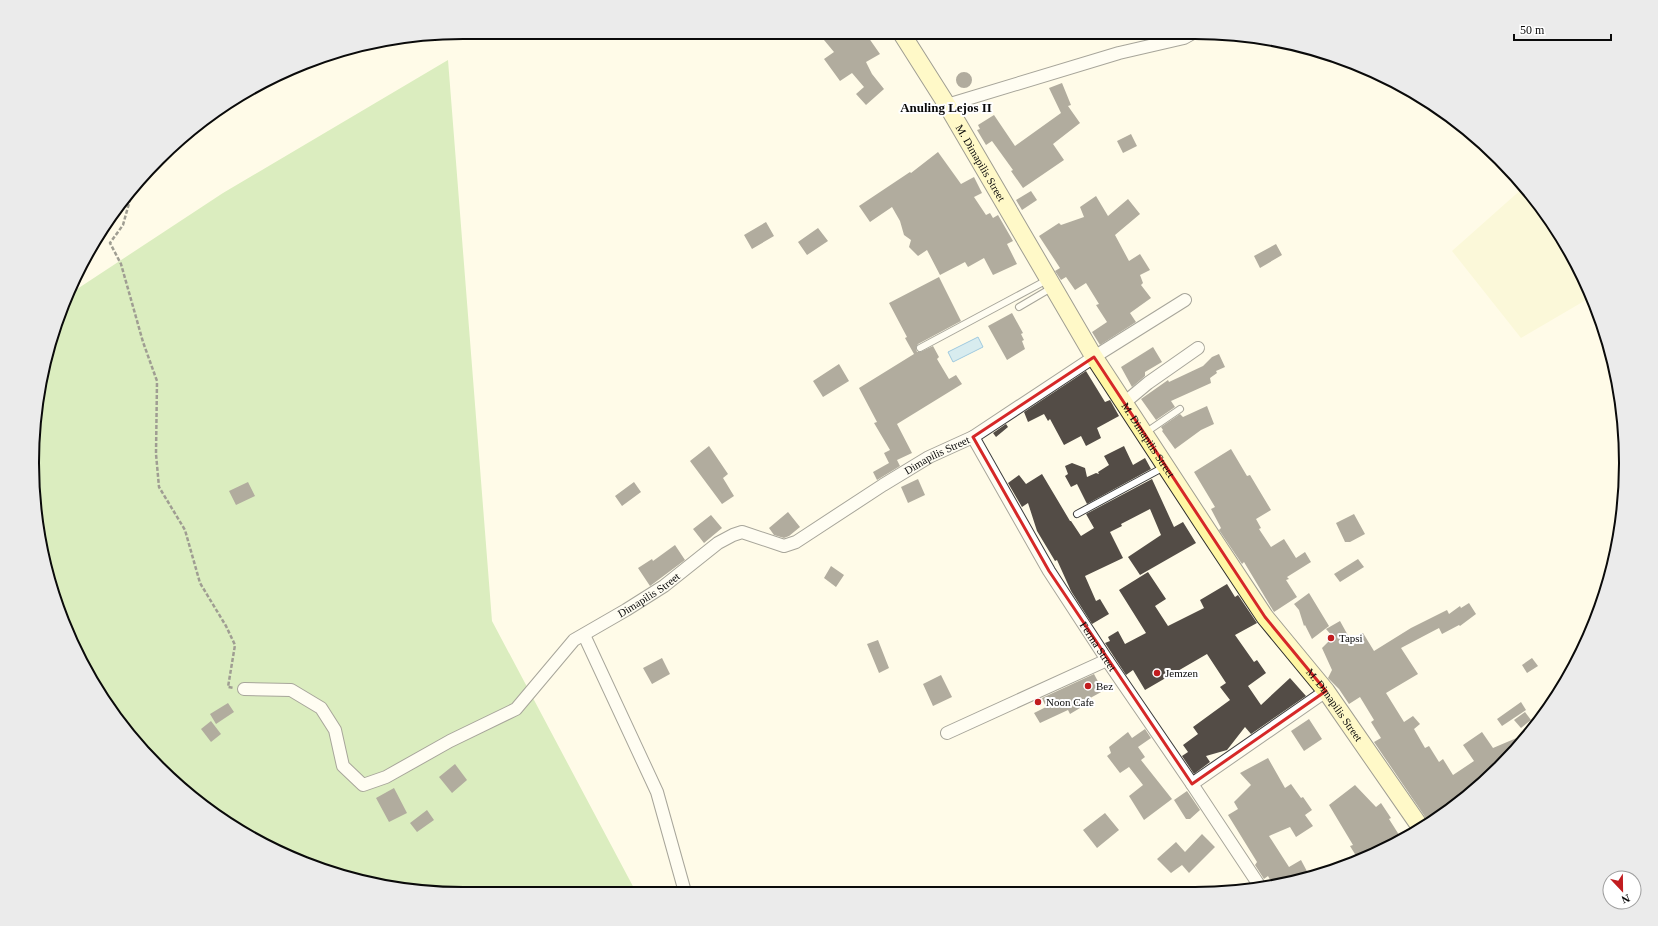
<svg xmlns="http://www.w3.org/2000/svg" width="1658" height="926" font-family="Georgia,serif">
<rect width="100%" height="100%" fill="#fffbe8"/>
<path fill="#f6f3c7" d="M1524,187l13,14 45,72 9,24 -70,41 -69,-87z"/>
<path fill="#afdc8e" d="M448,60l44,561 144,271 -201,1 -110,-22 -78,-35 -68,-49 -40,-40 -49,-68 -25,-51 -25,-81 -7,-56 3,-84 11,-56 21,-56 155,-102z"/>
<path fill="#a9d9f9" stroke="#2c8dd4" d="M978,337l5,10 -30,15 -5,-10z"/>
<path fill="#534c46" d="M819,34h47l14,20 -14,8 6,12 12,15 -18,16 -10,-11 8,-7 -12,-14 -12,8 -16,-22 10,-7z
M956 80a8 8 0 1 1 16 0a8 8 0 1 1-16 0Z
M1062,83l9,22 -3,1 12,17 -27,21 11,16 -41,28 -12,-17 2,-1 -21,-29 -6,4 -9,-15 3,-1 -2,-4 16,-10 21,31 46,-33 -12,-25z
M1131,134l6,12 -14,7 -6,-12z
M938,152l23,32 13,-7 8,16 -8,4 12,18 4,-2 3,5 5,-3 15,26 -6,3 10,20 -24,11 -9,-17 -16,9 -3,-5 -25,13 -13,-25 -9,6 -9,-9 2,-7 -7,-5 -4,-14 -8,-14 -22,15 -11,-16 51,-34 1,1z
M1031,191l6,9 -15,10 -6,-10z
M1096,196l12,20 20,-17 12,15 -25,21 14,26 11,-7 10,16 -10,5 3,8 -2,2 10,13 -21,15 6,9 -36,23 -8,-13 15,-10 -11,-17 3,-1 -13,-21 -11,7 -9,-13 -5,3 -6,-9 5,-3 -21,-32 20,-13 2,2 23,-8 -4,-10z
M766,222l8,14 -22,13 -8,-14z
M818,228l10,13 -21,14 -9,-13z
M1276,244l6,11 -22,13 -6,-12z
M939,277l22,44 -43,23 -2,4 1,4h3l13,-6 6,11 -2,2 12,20 7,-4 6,9 -65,40 15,29 -15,7 3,6 -23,14 -4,-8 16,-9 -5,-10 6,-3 -16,-27 3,-1 -18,-34 55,-34 -9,-16 2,-1 -18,-34z
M1012,313l11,20 -2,1 3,6 -2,1 3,8 -18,11 -19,-34z
M1153,347l9,15 -17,10v4l-13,11 -11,-20z
M1219,354l6,13 -9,4 1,2 -7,5 1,5 -40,18 4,6 -19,13 -15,-21 27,-19 1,2 34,-16 9,-9z
M839,364l10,17 -26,16 -10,-16z
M1086,371l19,31 5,-2 9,16 -22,12 4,10 -15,8 -5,-10 -17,9 -14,-26 -2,2 -4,-7 -16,8 -4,-10z
M1207,406l7,18 -13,6 -26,19 -13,-18 1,-1 -2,-3 19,-13 3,3z
M1006,424l2,3 -12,10 -3,-4z
M709,446l19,28 -5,4 11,18 -12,8 -32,-43z
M1124,446l9,19 12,-7 6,11 -64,35 -10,-20 -6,3 -6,-11 3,-2 -3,-8 7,-3 13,5 2,9 9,-4 3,1 -1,-2 11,-7 -5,-9z
M1231,449l16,27 3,-1 21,35 -15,9 5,9 -2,1 12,18 13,-8 12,19 9,-6 6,10 -24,15 2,2 -3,1 11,17 -23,15 -30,-50 -2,2 -23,-34 2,-2 -10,-19 4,-2 -21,-35z
M1042,474l28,47h1l10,15 13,-8 -8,-14 66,-35 22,48 9,-5 13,21 -56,32 -12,-18 33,-22 -11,-26 -29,15 1,2 -12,6 13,26 -38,18 11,25 4,-2 9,15 -17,10 -21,-33 -14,-31 -2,1 -18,-30 -9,-28 -6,4 -14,-24 11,-8 7,9z
M918,479l7,16 -17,8 -7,-16z
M248,482l7,14 -19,9 -7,-14z
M634,482l7,10 -19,14 -7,-10z
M788,512l12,15 -11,9 -5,2 -10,-3 -5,-7z
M1354,514l11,20 -15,8h-5l-9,-19z
M711,515l11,13 -18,15 -11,-14z
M675,545l10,15 -35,26 -12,-18 14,-9 1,2z
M1358,559l6,8 -24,15 -6,-8z
M831,566l13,9 -8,12 -12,-9z
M1148,572l18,27 -11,7 13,20 36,-18 -4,-8 27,-16 8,13 3,-2 19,28 -22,12 19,27 3,-2 9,13 -18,13 13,19 29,-27 16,18 -55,38 -6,-7 -18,23 -21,6 4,6 -16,12 -12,-18 6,-4 -5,-7 15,-11 -5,-7 37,-27 -10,-13 6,-4 -19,-29 -62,36 -12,-20 -7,5 -21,-32 5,-2 -2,-4 10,-6 7,13 21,-11 -27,-43z
M1309,593l20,33 -17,13 -7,-14 -1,1 -5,-16 -5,-6z
M1469,603l7,11 -16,12 -1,-1 -17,9 -3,-6 -38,20 17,26 -32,19 18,29 9,-6 7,8 -6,5 11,19 4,-2 10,16 4,-3 10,16 21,-14 -11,-16 19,-13 11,16 33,-14 -26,34 -70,56 -56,-82 7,-4 -10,-16 3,-2 -14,-23 -11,7 -10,-15 -11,-11 4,-8 -10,-22 11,-11 -7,-8 14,-8 10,18 13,-6 11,18 37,-23 36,-18 2,4 11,-8 1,2z
M878,640l11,28 -10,5 -12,-29z
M662,658l8,16 -18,10 -9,-16z
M1532,658l6,8 -11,7 -5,-8z
M1094,674l9,17 -20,11 2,3 -15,9 -2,-4 -28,13 -6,-10 12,-6 -4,-9z
M941,675l11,22 -19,9 -10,-22z
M1521,702l5,8 -24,16 -5,-7z
M228,703l6,9 -18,12 -6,-10z
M1525,712l6,8 -10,8 -7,-8z
M1309,719l13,20 -18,12 -13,-20z
M211,721l10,13 -10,8 -10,-13z
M1145,729l6,9 -13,9 7,10 -4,3 31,39 -28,21 -15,-24 14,-11 -14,-18 -9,6 -13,-17 4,-3 -2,-6 19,-15 4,6z
M1268,758l17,30 6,-4 10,14 2,-1 9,13 -7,5 8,11 -17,11 -6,-10 -21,9 20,31 12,-7 9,17 -37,8 -5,-9 -4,3 -9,-14 2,-3 -29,-47 10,-6 -4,-7 17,-17 -11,-12z
M455,764l12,16 -15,13 -13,-16z
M1355,785l21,22 5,-4 10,15 -2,1 12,19 -43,21 -8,-13 3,-1 -24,-40z
M394,788l13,25 -18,9 -13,-24z
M1187,791l13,19 -10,9h-4l-12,-19z
M427,810l7,10 -17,12 -7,-9z
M1105,813l14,17 -22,18 -14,-18z
M1202,834l13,13 -26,26 -7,-8 -11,8 -14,-14 19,-17 9,10z"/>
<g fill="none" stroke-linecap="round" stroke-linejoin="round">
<g stroke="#3d3d3d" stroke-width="8">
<path id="lane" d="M1019,307l34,-20
M920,348l127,-68
M1145,433l35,-24
M1077,514l87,-47"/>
</g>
<g stroke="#3d3d3d" stroke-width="14">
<g id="street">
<path d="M947,105l172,-52 65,-15 9,-5"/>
<path d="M1124,403l24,-20 50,-35"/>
<path id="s1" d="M973,437l76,134 58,89 85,124 69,104"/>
<path d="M584,635l73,157 28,100"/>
<path id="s2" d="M244,689l47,1 30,18 14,22 8,36 20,19 23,-8 64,-36 66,-32 58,-69 52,-30 38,-24 54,-43 15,-8 9,-3 42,14 12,-4 87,-57 46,-28 44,-20 121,-80 91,-57"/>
<path d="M947,733l160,-73"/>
<path d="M1192,784l134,-93"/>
</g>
</g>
<g stroke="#2c2c2c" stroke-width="19">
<g id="secondary">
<path id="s3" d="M902,34l45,71 147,252 110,168 61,92 61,74 95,137"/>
</g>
</g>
<path stroke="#2c2c2c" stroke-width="2.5" stroke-dasharray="4 2" stroke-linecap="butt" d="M129,193l2,3 -8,29 -13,18 11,21 22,78 14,39 -1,73 3,33 26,43 15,53 26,43 9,19 -7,42 6,1"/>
<use href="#lane" stroke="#fff" stroke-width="6"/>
<use href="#street" stroke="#fff" stroke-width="12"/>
<use href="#secondary" stroke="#fff7a3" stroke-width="17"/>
</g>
<path d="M0 0H1658V926H0ZM1094,357l171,260 61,74 -134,93 -143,-213 -76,-134z" fill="#fffbe8" fill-opacity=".55" fill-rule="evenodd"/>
<path fill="none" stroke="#d62828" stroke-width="3" stroke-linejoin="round" d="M1094,357l171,260 61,74 -134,93 -143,-213 -76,-134z"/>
<g fill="#c11c1f" stroke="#fff" stroke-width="1.5">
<circle cx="1331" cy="638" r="4"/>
<circle cx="1157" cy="673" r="4"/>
<circle cx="1088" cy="686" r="4"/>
<circle cx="1038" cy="702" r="4"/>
</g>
<g text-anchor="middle" stroke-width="4" stroke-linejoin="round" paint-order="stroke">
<g font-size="11" fill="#0a0a0a" stroke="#fff">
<text dy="4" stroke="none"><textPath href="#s3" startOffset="151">M. Dimapilis Street</textPath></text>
<text dy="4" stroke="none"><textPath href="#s3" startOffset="475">M. Dimapilis Street</textPath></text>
<text dy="4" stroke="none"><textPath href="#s2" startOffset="857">Dimapilis Street</textPath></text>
<text dy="4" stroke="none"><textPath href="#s2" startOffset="521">Dimapilis Street</textPath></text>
<text dy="4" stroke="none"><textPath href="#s1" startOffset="244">Ferma Street</textPath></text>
<text dy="4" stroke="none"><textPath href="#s3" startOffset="799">M. Dimapilis Street</textPath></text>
</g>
<g font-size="11" fill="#0a0a0a" stroke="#fff" text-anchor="start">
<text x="1339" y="642">Tapsi</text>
<text x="1165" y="677">Jemzen</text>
<text x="1096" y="690">Bez</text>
<text x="1046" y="706">Noon Cafe</text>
</g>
<g font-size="13" font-weight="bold" fill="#0a0a0a" stroke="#fff">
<text x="946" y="112">Anuling Lejos II</text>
</g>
</g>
<path d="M0 0H1658V926H0ZM463 39H1195A424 424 0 0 1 1619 463V463A424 424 0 0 1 1195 887H463A424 424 0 0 1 39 463V463A424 424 0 0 1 463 39Z" fill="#ebebeb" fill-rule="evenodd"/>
<path fill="none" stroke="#0a0a0a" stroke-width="2" d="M463 39H1195A424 424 0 0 1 1619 463V463A424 424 0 0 1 1195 887H463A424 424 0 0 1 39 463V463A424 424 0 0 1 463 39Z"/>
<g transform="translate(1622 890) rotate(158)"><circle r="19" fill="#ffffff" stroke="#9d9d9d"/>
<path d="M0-3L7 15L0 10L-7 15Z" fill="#c11c1f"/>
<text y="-6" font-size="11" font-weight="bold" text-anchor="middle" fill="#0a0a0a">N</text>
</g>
<path d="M1514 34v6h97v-6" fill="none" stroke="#0a0a0a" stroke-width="2"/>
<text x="1520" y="34" font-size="12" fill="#0a0a0a" stroke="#ffffff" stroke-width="3" paint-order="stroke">50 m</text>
</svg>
